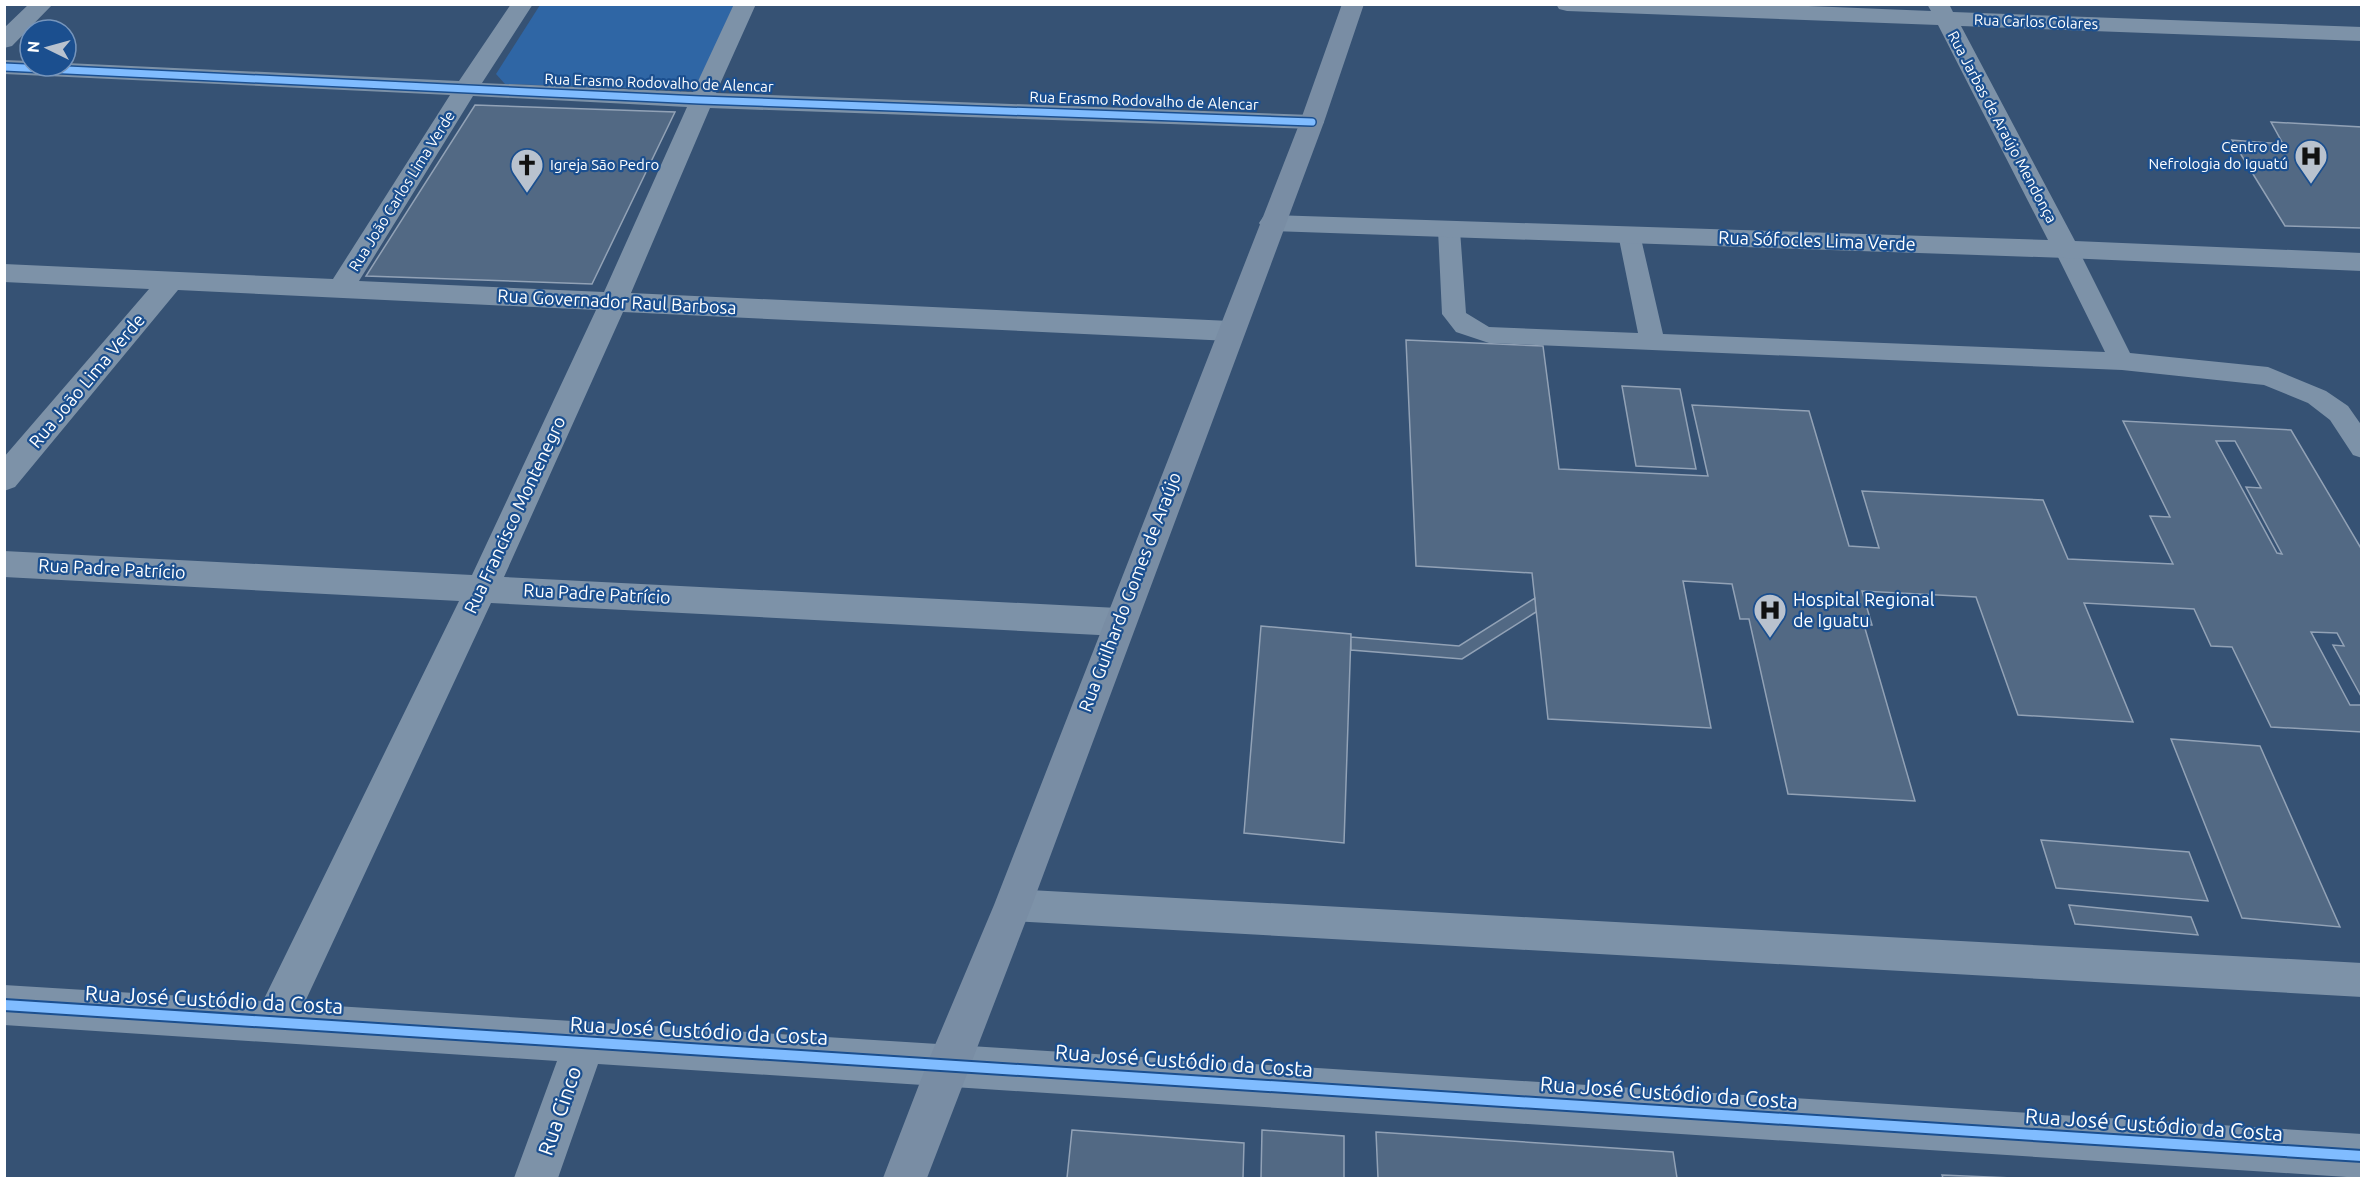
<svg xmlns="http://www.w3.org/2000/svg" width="2366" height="1183" font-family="Ubuntu,sans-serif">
<rect width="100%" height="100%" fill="#365274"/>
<path fill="#2f66a5" d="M540,5h194l-36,78 -19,7 -174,-6 -9,-10z"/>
<path fill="#526984" stroke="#92a2b6" stroke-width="1.5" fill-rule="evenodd" d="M475,105l200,7 -83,172 -226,-8z
M2271,122l91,5v101l-77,-2 -53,-86 51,4z
M1406,340l137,6 16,123 149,7 -16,-71 117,6 40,135 30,2 -17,-57 181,9 25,59 105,5 -23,-48 20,1 -47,-96 168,9 71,120v148l-29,-53 11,1 -7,-13 -26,-1 39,73h12v27l-91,-5 -39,-80 -21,-1 -17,-37 -110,-6 49,119 -115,-7 -42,-118 -114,-6 10,34h-8l51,176 -127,-7 -39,-175h-9l-8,-35 -49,-3 28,147 -163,-9 -16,-146 -116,-7zM2216,441h19l26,47 -15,-1 36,67 -5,-1z
M1622,386l58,3 16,80 -60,-3z
M1535,598l1,14 -74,47 -111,-9v-13l108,9z
M1261,626l90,8 -7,209 -100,-10z
M2171,739l89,7 80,181 -98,-9z
M2041,840l148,12 19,49 -152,-13z
M2069,905l122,12 7,18 -123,-11z
M1072,1130l172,13 -1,35h-176z
M1262,1130l82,6v42h-83z
M1376,1132l297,20 4,26h-299z
M1942,1175l71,3h-70z"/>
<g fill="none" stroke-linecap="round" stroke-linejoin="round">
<path fill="#7d92a8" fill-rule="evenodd" d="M1449,223l8,2 3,5 6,83 23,14 149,6 -20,-99 3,-5 8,-2 8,2 3,5 23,100 442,18 -51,-103 4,-5 8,-3 8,3 4,5 52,104 138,14 58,24 22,15 14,20v32l-9,-3 -23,-35 -22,-17 -44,-18 -142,-15 -633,-27 -33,-11 -14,-18 -4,-84 3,-5z
M1013,889l1349,74v34l-1349,-76 -12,-5 -5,-11 5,-11z"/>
<path fill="#7d92a8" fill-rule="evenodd" d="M29,4h24l-41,42 -8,2v-20z
M511,4h22l-51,79 211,9 41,-88h22l-40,89 596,22 9,2 3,5 -3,5 -9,2 -602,-21 -79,185 599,28 10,3 4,7 -4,7 -10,3 -607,-29 -119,265 614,31 12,4 5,10 -5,10 -12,4 -627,-33 -187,401 2058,130v44l-1764,-114 -40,114h-44l43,-117 -553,-36v-40l259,16 196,-400 -455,-24v-26l468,24 124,-265 -418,-20 -163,197 -11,4v-34l145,-168 -145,-7v-18l329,15 117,-184 -446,-21v-14l26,1v5h36v-3l393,18zM473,96l214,11 -83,185 -245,-11z
M1556,4h201l174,7 -4,-7h22l4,8 409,15v14l-401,-15 114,215 287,12v18l-296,-13 -794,-27 -9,-2 -4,-6 4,-6 9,-2 776,25 -110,-215 -371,-14 -8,-2z"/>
<path fill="#798da4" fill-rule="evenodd" d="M1342,4h22l-40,118 -292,783 -105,273h-44l44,-114 67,-159 306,-783z"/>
<g stroke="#1b4f8f" stroke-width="10">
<path id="cycleway-far1" d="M4,67l696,33 612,22"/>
</g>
<g stroke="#1b4f8f" stroke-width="14">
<path id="cycleway" d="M4,1005l2358,151"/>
</g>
<use href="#cycleway-far1" stroke="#80bcff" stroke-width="7"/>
<use href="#cycleway" stroke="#80bcff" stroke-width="10"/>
</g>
<defs>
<g id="hospital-pin" transform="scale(1.725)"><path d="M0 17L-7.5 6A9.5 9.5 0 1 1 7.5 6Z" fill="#b9c2ce" stroke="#1b4f8f"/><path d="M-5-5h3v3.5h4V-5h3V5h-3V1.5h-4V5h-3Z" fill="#111"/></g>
<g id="church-pin" transform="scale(1.725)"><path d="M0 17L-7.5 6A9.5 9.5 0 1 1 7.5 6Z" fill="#b9c2ce" stroke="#1b4f8f"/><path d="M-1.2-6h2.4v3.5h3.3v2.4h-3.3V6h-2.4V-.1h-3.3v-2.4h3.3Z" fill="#111"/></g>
</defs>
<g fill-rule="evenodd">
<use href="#hospital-pin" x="2311" y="156"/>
<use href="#church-pin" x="527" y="165"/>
<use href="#hospital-pin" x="1770" y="610"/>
</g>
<g text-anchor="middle" stroke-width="4.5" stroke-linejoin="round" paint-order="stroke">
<g font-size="15" fill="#fff" stroke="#1b4f8f">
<text transform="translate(2036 22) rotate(2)" y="5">Rua Carlos Colares</text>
<text transform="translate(659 83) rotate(2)" y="5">Rua Erasmo Rodovalho de Alencar</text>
<text transform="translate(1144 101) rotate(2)" y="5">Rua Erasmo Rodovalho de Alencar</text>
<text transform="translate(2002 127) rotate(62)" y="5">Rua Jarbas de Araújo Mendonça</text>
<text transform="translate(402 191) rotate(-58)" y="5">Rua João Carlos Lima Verde</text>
</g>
<g font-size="15" fill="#fff" stroke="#1b4f8f" text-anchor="end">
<text x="2288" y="152">Centro de<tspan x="2288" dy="17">Nefrologia do Iguatú</tspan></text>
<text x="550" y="170" text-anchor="start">Igreja São Pedro</text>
</g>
<g font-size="18" fill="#fff" stroke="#1b4f8f">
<text transform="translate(1817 241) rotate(2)" y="6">Rua Sófocles Lima Verde</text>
<text transform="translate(617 302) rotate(3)" y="6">Rua Governador Raul Barbosa</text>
<text transform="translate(87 381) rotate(-50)" y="6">Rua João Lima Verde</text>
<text transform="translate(515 515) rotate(-65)" y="6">Rua Francisco Montenegro</text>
<text transform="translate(112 569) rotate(3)" y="6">Rua Padre Patrício</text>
<text transform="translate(1130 592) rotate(-69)" y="6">Rua Guilhardo Gomes de Araújo</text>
<text transform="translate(597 594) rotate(3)" y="6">Rua Padre Patrício</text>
</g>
<g font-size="18" fill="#fff" stroke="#1b4f8f" text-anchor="start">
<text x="1793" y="606">Hospital Regional<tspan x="1793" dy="21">de Iguatu</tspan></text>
</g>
<g font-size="21" fill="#fff" stroke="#1b4f8f">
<text transform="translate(214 1000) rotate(3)" y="7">Rua José Custódio da Costa</text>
<text transform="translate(699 1031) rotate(3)" y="7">Rua José Custódio da Costa</text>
<text transform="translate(1184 1061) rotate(4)" y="7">Rua José Custódio da Costa</text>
<text transform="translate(1669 1093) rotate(4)" y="7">Rua José Custódio da Costa</text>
<text transform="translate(560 1111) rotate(-71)" y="7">Rua Cinco</text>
<text transform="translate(2154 1125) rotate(4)" y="7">Rua José Custódio da Costa</text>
</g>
</g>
<rect width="2366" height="1183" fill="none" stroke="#ffffff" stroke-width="12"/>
<g transform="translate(48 48) rotate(275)"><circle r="28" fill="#1b4f8f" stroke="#7695bc" stroke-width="1.5"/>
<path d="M0-4.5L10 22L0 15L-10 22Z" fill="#b9c2ce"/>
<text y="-9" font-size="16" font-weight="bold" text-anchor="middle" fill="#ffffff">N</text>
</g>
</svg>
